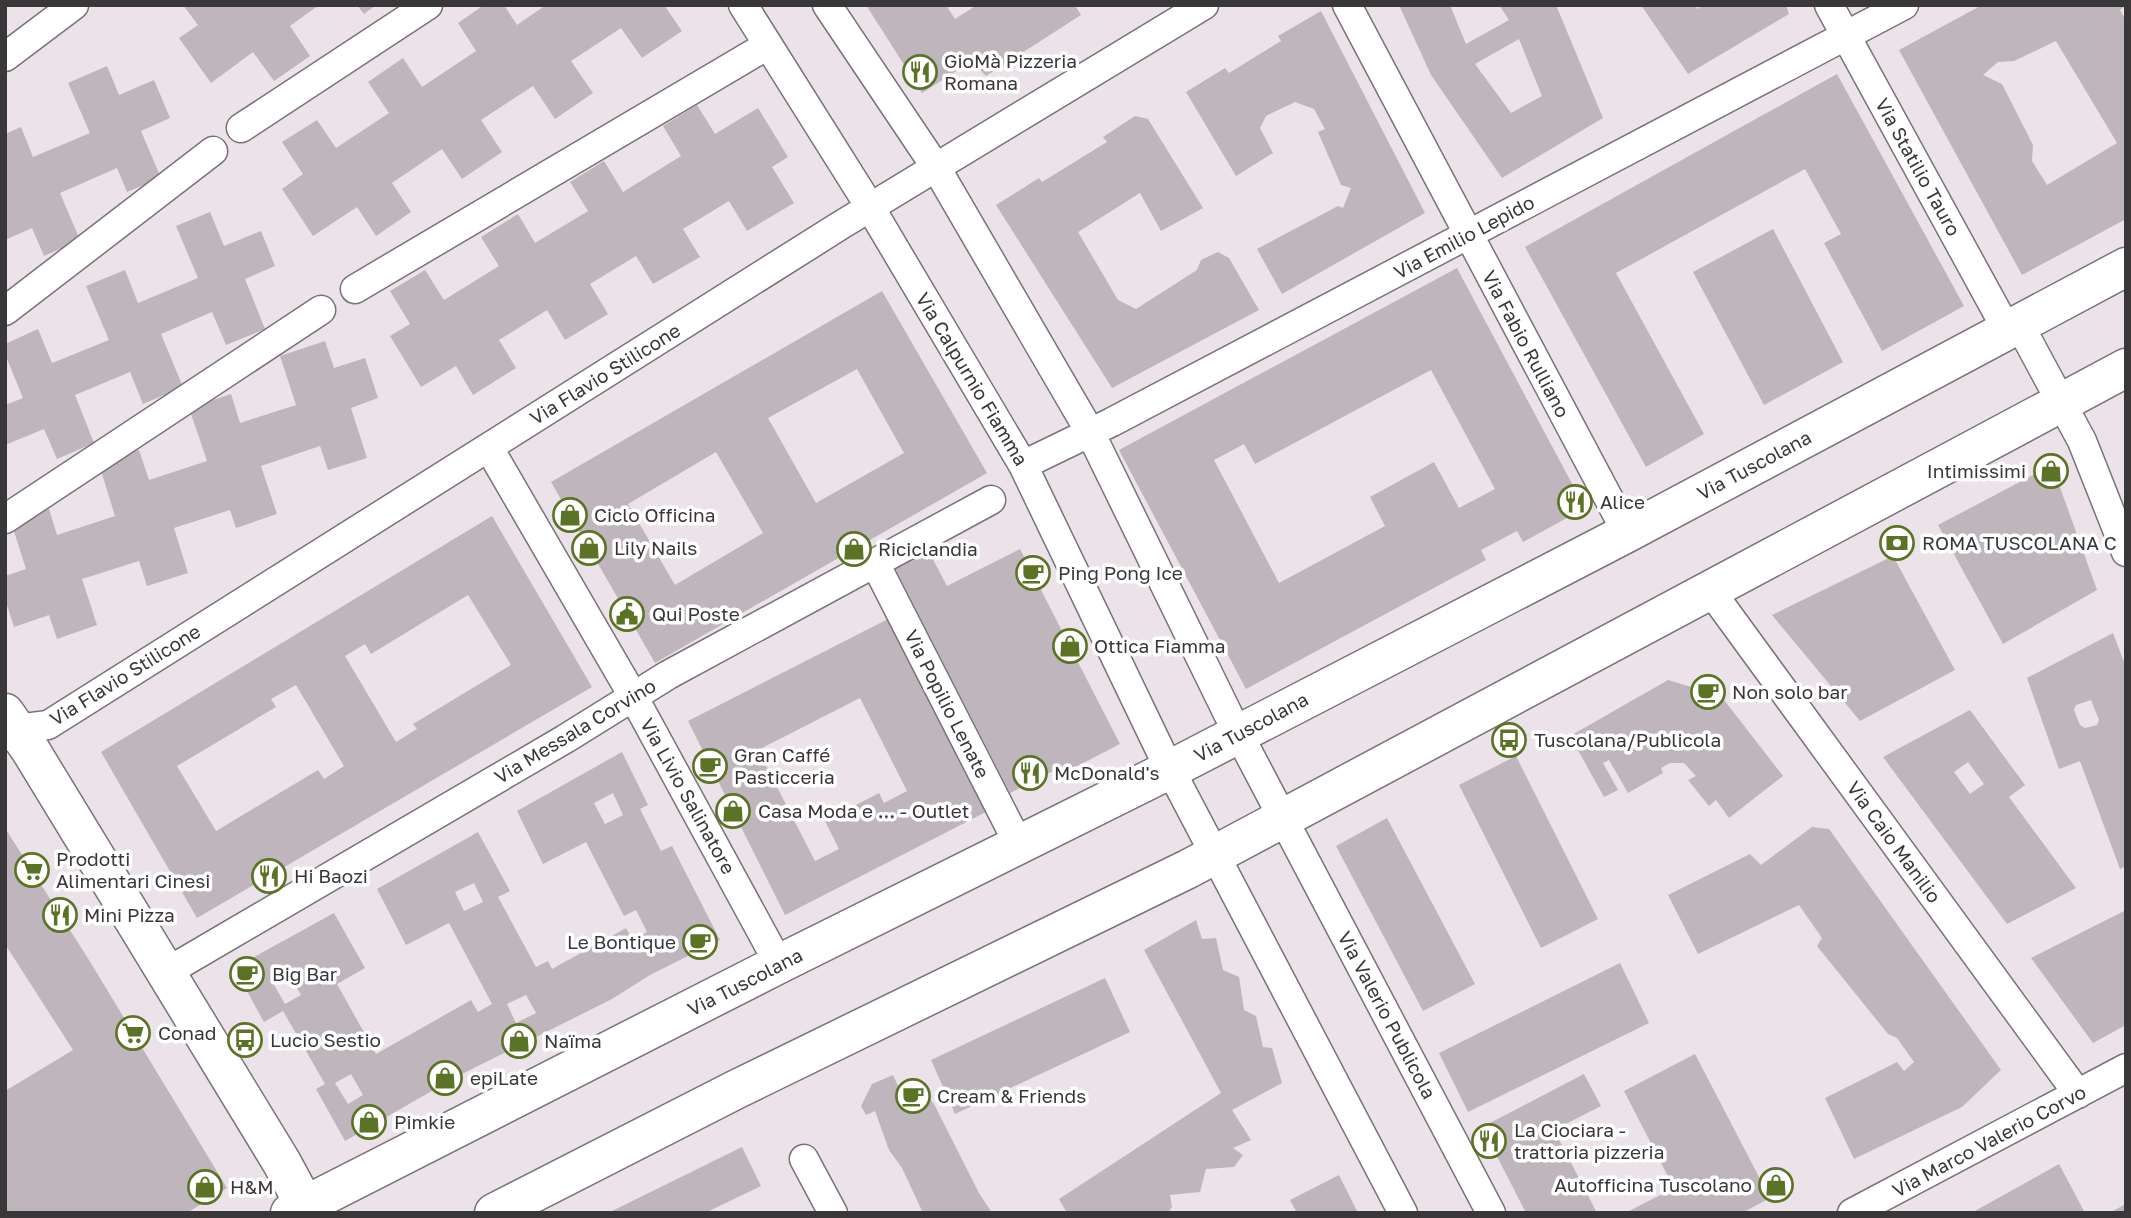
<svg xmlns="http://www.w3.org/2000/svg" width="2131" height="1218" font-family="'Golos Text',sans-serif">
<rect width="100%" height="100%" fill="#ece2e9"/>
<path fill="#bfb6bd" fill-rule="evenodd" d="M183,5h136l-29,21 20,30 -36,25 -21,-29 -42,31 -32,-45 19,-13z
M357,5h19l-12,9z
M484,5h20l13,20 29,-20h118l18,26 -40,27 -21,-30 -50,33 22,32 -38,26 -22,-33 -52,34 21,32 -40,27 -20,-30 -50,34 19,29 -35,24 -19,-29 -44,29 -31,-47 21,-15 -21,-32 35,-22 19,28 53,-35 -21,-31 35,-24 19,29 54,-36 -18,-28z
M866,5h80l9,14 22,-14h98l6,10 -95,61 -14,-15 -50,32z
M1399,5h51l16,39 43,-24 -10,-15h57l47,113 -101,60 -71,-103zM1519,39l23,57 -31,17 -36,-49z
M1641,5h54l2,4 6,-4h83l3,9 -101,60z
M1982,5h144l-6,5 6,11v198l-104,56 -123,-225zM2056,41l61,102 -70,42 -15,-24 1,-16 -31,-61 -19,-9 15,-13 16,-1z
M1321,11l104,202 -143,81 -25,-45 81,-43 5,2 8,-20 -10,-3 -23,-53 7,-3 -11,-20 -19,-7 -29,14 -6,12 13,25 -37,23 -50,-84 39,-24 4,5 52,-32 -3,-5z
M107,66l12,29 35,-15 16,38 -29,13 20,47 -34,14 -10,-24 -57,25 20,47 -36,16 -12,-28 -27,12v-106l16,-7 12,30 57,-24 -22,-50z
M1837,74l127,232 -82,45 -58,-108 17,-9 -36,-65 -189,104 88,161 -58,33 -121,-220z
M697,105l18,29 43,-26 30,49 -16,10 22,36 -47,28 -18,-30 -46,28 17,28 -47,27 -17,-28 -46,28 18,30 -43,26 -18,-30 -48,30 17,28 -43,27 -17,-29 -35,21 -31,-51 20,-12 -20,-33 35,-21 19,30 55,-34 -18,-29 37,-23 17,29 53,-32 -18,-29 34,-21 19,31 58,-36 -18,-30z
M1135,116l13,3 55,89 -42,23 -21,-38 -62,39 40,68 18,9 61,-39 4,-10 17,-8 11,6 30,52 -147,78 -116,-183 43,-27 3,4 65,-40 -4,-5z
M210,212l14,34 37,-15 14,35 -30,13 20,50 -39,16 -14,-33 -51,22 22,53 -40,17 -13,-32 -55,23 19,48 -37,16 -13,-30 -39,16v-40l18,-7 -18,-44v-10l33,-15 14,34 57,-23 -23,-54 39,-16 13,33 60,-25 -22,-52z
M1773,229l70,133 -79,43 -71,-133z
M1457,268l128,240 -62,34 -6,-11 -36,19 5,10 -240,129 -127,-239zM1431,370l64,119 -36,19 -25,-46 -64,35 15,29 -106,57 -65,-123 30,-16 11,20z
M882,291l105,182 -332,190 -104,-181zM857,369l47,84 -88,50 -48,-85zM716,452l47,81 -88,52 -47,-81z
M325,341l9,27 31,-10 13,40 -27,10 16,50 -39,12 -8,-24 -59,20 16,48 -41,14 -6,-18 -56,18 14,45 -41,13 -8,-25 -57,18 15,46 -40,14 -8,-24 -35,12 -9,-28v-23l21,-7 -15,-47 38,-13 8,26 58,-19 -16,-52 40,-14 10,30 58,-19 -18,-53 42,-14 9,29 56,-18 -16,-49z
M2052,465l45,125 -94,54 -65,-119z
M492,516l100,171 -395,231 -96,-166zM468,595l43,70 -98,59 4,5 -21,13 -51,-86 20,-12 6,10zM296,685l48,81 -20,13 -6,-9 -102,61 -39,-65 99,-59 -5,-8z
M1020,549l100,195 -58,30 -3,-6 -49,25 -115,-225 33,-18 19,36z
M1893,556l62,114 -95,51 -88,-106z
M888,619l98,193 -201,103 -97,-194zM860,698l47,93 -23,12 -5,-10 -54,28 14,28 -24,12 -57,-111z
M2113,633l13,34v199l-6,3 -40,-108 -21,8 -32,-91zM2091,700l8,20 -2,5 -12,3 -5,-3 -6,-15 2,-5z
M1668,680l53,16 62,80 -54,42 -13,-18 -7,6 -21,-26 8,-4 -12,-13h-14l-9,5 2,5 -35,20 -19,-33 -6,3 15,27 -14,7 -34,-61z
M1970,710l55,75 -16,12 67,91 -69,36 -124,-167zM1968,762l16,22 -14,10 -16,-22z
M622,752l26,53 -8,4 21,42 11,-5 48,94 -70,35 -38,24 -156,78 -111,64 -29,-52 9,-5 -42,-73 -19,11 -30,-54 100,-55 31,55 -28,16 39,70 95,-54 7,12 14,-8 -43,-81 -43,22 -29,-56 101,-57 32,59 -12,6 38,70 12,-6 4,8 74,-41 7,12 14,-8 -11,-22 -12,6 -38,-74 -43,22 -26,-53zM613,793l10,22 -18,9 -11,-21zM474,883l9,19 -19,9 -9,-19zM288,973l13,22 -16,9 -12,-21zM526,995l10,18 -20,10 -9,-19zM351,1074l12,21 -15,9 -13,-21z
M1516,756l82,163 -57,29 -82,-163z
M1387,818l88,166 -52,27 -87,-165z
M1812,827l17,2 172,241 -39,37 -108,52 -29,-61 72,-36 7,9 10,-9 -17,-24 -9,-4 -71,-88 5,-8 -23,-33 -101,49 -30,-59 82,-41 11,11z
M5,828l84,132 138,228 -40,25h-182v-122l68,-41 -68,-106z
M2126,910v115l-33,18 -62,-85z
M1196,920l6,19 14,-1 7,32 16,7 5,33 12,6 7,31 9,1 10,35 -50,27 19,30 -18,8 10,7 -9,12 -28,2 -6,23 -30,3 2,12 -4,6h-101l-8,-14 162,-106 -77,-143z
M1620,963l29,60 -181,89 -29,-59z
M1105,978l25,54 -175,82 -24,-54z
M1695,1054l75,144 -28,15h-117l49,-25 -50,-97z
M1584,1074l17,32 -47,24 43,83h-71l-44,-86z
M893,1075l11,24 21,-8 10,15 44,87 13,20h-69l-21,-45 -13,-18 -14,-39 -9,4 -5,-9 11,-22z
M742,1147l19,39 -56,27h-97z
M2059,1164l26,49h-114l49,-27z
M1339,1175l19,38h-61l-7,-13z
M2126,1204v9h-17z"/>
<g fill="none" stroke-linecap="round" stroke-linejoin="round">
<g stroke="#7a7278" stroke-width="31">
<path id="street" d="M743,5l127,202 153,258 138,287 242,461
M827,5l110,164 153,263 138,282 263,499
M1347,5l280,528
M1829,5l178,325
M5,57l69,-52
M241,128l187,-123
M355,289l413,-244
M5,311l208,-160
M2019,324l63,117 44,111
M489,448l144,248 146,268
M1023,465l89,-43 792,-417
M5,519l316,-209
M875,563l144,282
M1710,590l368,504
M5,737l11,-8 32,-4 793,-500 363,-220
M165,973l400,-234 103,-64 323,-175
M804,1159l29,54
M1852,1213l274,-145"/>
</g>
<g stroke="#7a7278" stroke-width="41">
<path id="secondary" d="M5,713l26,38 251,412 27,50"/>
</g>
<g stroke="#7a7278" stroke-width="41">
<path id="primary" d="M290,1213l489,-249 392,-195 456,-236 499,-266
M494,1213l243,-124 451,-220 938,-501"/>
</g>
<use href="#street" stroke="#fff" stroke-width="28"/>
<use href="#secondary" stroke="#fff" stroke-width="38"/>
<use href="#primary" stroke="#fff" stroke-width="38"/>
</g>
<defs>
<g id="restaurant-ring" transform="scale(1.75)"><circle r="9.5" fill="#fff" stroke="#5b7325" stroke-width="1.5"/><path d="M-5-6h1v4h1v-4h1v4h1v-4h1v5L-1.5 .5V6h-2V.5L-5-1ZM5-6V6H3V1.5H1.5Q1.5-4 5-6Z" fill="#5b7325"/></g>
<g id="shop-ring" transform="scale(1.75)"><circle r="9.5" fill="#fff" stroke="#5b7325" stroke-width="1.5"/><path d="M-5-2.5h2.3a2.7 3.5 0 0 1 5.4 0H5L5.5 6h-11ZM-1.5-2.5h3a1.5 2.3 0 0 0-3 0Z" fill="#5b7325"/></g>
<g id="bank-ring" transform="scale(1.75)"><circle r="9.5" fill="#fff" stroke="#5b7325" stroke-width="1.5"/><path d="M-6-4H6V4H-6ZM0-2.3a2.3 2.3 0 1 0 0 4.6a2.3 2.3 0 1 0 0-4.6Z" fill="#5b7325"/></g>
<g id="cafe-ring" transform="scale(1.75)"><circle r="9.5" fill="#fff" stroke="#5b7325" stroke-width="1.5"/><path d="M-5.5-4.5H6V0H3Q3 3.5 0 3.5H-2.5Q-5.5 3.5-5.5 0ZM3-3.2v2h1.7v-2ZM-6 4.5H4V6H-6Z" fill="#5b7325"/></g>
<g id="civic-ring" transform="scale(1.75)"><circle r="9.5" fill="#fff" stroke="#5b7325" stroke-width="1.5"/><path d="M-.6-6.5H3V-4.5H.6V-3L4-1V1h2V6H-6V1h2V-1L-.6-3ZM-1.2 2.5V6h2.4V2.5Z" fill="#5b7325"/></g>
<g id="bus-ring" transform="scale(1.75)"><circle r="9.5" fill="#fff" stroke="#5b7325" stroke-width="1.5"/><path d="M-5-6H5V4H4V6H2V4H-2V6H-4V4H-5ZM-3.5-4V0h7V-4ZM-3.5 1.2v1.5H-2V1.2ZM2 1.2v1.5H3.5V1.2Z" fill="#5b7325"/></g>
<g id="supermarket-ring" transform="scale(1.75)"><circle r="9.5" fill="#fff" stroke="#5b7325" stroke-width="1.5"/><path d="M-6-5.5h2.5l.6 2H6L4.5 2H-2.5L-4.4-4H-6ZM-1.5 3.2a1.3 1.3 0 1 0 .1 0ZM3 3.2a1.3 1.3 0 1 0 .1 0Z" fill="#5b7325"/></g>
</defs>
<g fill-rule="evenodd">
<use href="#restaurant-ring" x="920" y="72"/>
<use href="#shop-ring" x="2051" y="471"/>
<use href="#restaurant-ring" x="1575" y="502"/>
<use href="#shop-ring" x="570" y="515"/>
<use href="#bank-ring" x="1897" y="543"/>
<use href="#shop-ring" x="589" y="548"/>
<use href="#shop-ring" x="854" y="549"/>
<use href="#cafe-ring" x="1033" y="573"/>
<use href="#civic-ring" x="627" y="614"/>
<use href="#shop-ring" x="1070" y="646"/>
<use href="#cafe-ring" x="1708" y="692"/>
<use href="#bus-ring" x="1509" y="740"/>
<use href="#cafe-ring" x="710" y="766"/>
<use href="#restaurant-ring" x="1030" y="773"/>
<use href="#shop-ring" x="733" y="811"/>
<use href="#supermarket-ring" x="32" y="870"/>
<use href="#restaurant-ring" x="269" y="876"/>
<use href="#restaurant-ring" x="60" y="915"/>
<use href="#cafe-ring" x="700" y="942"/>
<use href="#cafe-ring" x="247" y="974"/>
<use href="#supermarket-ring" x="133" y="1033"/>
<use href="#bus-ring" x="245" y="1040"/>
<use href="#shop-ring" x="519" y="1041"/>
<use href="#shop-ring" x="445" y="1078"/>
<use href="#cafe-ring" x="913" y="1096"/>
<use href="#shop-ring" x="369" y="1122"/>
<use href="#restaurant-ring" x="1489" y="1141"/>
<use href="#shop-ring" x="1776" y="1185"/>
<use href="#shop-ring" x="205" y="1187"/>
</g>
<g text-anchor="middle" stroke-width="7" stroke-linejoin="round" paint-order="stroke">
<g font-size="19" fill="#3a3739" stroke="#fff" text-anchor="start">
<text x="944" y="68">GioMà Pizzeria<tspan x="944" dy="22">Romana</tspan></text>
<text x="2026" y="478" text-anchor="end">Intimissimi</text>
<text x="1600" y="509">Alice</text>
<text x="594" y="522">Ciclo Officina</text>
<text x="1922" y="550">ROMA TUSCOLANA C</text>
<text x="614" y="555">Lily Nails</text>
<text x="878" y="556">Riciclandia</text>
<text x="1058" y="580">Ping Pong Ice</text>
<text x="652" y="621">Qui Poste</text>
<text x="1094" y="653">Ottica Fiamma</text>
<text x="1732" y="699">Non solo bar</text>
<text x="1534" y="747">Tuscolana/Publicola</text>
<text x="734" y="762">Gran Caffé<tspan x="734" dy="22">Pasticceria</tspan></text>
<text x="1054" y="780">McDonald's</text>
<text x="758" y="818">Casa Moda e ... - Outlet</text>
<text x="56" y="866">Prodotti<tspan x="56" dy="22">Alimentari Cinesi</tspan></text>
<text x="294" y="883">Hi Baozi</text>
<text x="84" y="922">Mini Pizza</text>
<text x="676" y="949" text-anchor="end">Le Bontique</text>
<text x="272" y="981">Big Bar</text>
<text x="158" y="1040">Conad</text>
<text x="270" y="1047">Lucio Sestio</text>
<text x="544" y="1048">Naïma</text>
<text x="470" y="1085">epiLate</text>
<text x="937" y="1103">Cream &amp; Friends</text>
<text x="394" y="1129">Pimkie</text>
<text x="1514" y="1137">La Ciociara -<tspan x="1514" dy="22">trattoria pizzeria</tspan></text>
<text x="1752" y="1192" text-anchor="end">Autofficina Tuscolano</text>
<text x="230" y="1194">H&amp;M</text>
</g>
<g font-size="19" fill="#3a3739" stroke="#fff">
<text transform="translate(1918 167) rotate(61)" y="7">Via Statilio Tauro</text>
<text transform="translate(1464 237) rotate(-28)" y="7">Via Emilio Lepido</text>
<text transform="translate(1526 344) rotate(62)" y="7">Via Fabio Rulliano</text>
<text transform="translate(605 374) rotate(-32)" y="7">Via Flavio Stilicone</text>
<text transform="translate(972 379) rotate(59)" y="7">Via Calpurnio Fiamma</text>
<text transform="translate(1754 465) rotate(-28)" y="7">Via Tuscolana</text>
<text transform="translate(125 675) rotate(-32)" y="7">Via Flavio Stilicone</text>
<text transform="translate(947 704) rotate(63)" y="7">Via Popilio Lenate</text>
<text transform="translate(1251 727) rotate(-28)" y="7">Via Tuscolana</text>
<text transform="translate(575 731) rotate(-31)" y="7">Via Messala Corvino</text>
<text transform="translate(688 796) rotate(61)" y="7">Via Livio Salinatore</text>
<text transform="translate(1894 842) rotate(54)" y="7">Via Caio Manilio</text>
<text transform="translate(745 982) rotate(-27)" y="7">Via Tuscolana</text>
<text transform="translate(1387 1015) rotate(62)" y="7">Via Valerio Publicola</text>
<text transform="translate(1989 1141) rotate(-28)" y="7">Via Marco Valerio Corvo</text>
</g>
</g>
<rect width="2131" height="1218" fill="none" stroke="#3a3739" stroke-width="14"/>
</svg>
